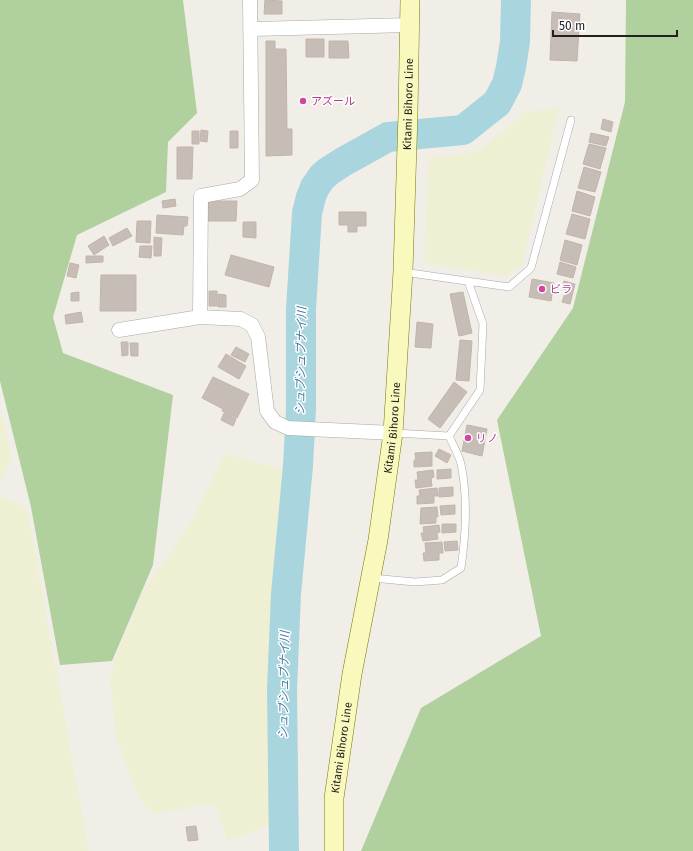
<svg xmlns="http://www.w3.org/2000/svg" width="693" height="851" font-family="'Fira Sans','Noto Sans JP',sans-serif">
<rect width="100%" height="100%" fill="#f1eee8"/>
<path fill="#efefd4" d="M559,108l-37,157 -17,11 -81,-13 5,-106 26,-2 25,-5 22,-17 21,-20z
M0,408l12,50 -12,25z
M225,454l60,16 -11,353 -47,18 -12,-38 -61,11 -14,-13 -24,-63 -6,-59 5,-19 27,-67 48,-69z
M0,496l27,12 62,343h-89z"/>
<path fill="#b0d09d" d="M0,0h183l14,113 -29,29 -2,50 -89,43 -24,82 10,36 110,42 -20,170 -41,96 -52,4 -29,-158 -31,-126z
M626,0h67v851h-332l60,-143 120,-72 -44,-216 76,-112 52,-206z"/>
<g fill="none" stroke-linecap="round" stroke-linejoin="round">
<path stroke="#a9d6de" stroke-width="30" d="M284,851l-2,-162 4,-95 12,-128 3,-57v-100l6,-96 4,-16 4,-10 7,-10 7,-6 14,-9 45,-25 75,-7 34,-27 10,-19 4,-17 4,-25 1,-42"/>
</g>
<path fill="#c6bdb7" stroke="#c3b4aa" d="M265,0l17,1v13h-18z
M552,12l28,2 -3,47 -27,-1z
M306,39h18v18h-18z
M266,41h9v8h11l1,80h5v26l-26,1z
M329,41h19l1,17h-20z
M603,119l10,3 -2,10 -10,-3z
M201,130l7,1 -1,11 -7,-1z
M192,131h7v13h-7z
M230,131h8v17h-8z
M591,133l18,4 -3,9 -17,-4z
M589,144l17,4 -6,21 -17,-5z
M177,147h16l-1,32h-15z
M584,167l17,5 -6,20 -17,-4z
M577,191l18,6 -5,19 -18,-5z
M175,199l1,7 -13,2 -1,-7z
M208,201h29l-1,20h-28z
M339,212h27v14h-9v6h-9v-7h-9z
M572,214l18,5 -5,20 -19,-5z
M157,215l31,2 -1,9h-3l-1,9 -27,-2z
M137,221h14l-1,22 -14,-1z
M243,222h13v16l-13,-1z
M127,228l5,8 -19,10 -4,-8z
M104,236l5,9 -15,10 -6,-9z
M154,237l8,1 -1,18h-7z
M565,240l17,5 -5,20 -17,-5z
M140,246h12l-1,12 -12,-1z
M231,255l43,12 -5,20 -44,-12z
M86,256h17v6l-17,1z
M560,262l16,5 -3,11 -16,-4z
M70,263l9,2 -3,13 -9,-2z
M101,275h35v36h-36z
M532,279l22,4 -3,18 -22,-4z
M564,281l11,3 -5,20 -8,-2 4,-12 -4,-1z
M209,291h8v15h-8z
M79,292v9h-8v-8z
M463,292l9,41 -13,3 -9,-42z
M218,294l8,1v12h-8z
M81,312l2,10 -17,2 -1,-9z
M417,322l16,2 -2,24 -16,-1z
M460,340l12,1 -3,40 -13,-1z
M121,342h7v13l-6,1z
M130,343h8v13h-7z
M236,347l13,7 -4,8 -14,-7z
M226,354l20,12 -7,13 -21,-12z
M213,377l36,17 -12,24 -15,-7 1,-2 -21,-11z
M454,382l13,10 -27,36 -12,-9z
M224,413l12,6 -3,7 -12,-6z
M467,425l20,4 -5,27 -20,-5z
M439,449l12,6 -4,8 -12,-7z
M432,452v14l-18,1v-7h2l-1,-7z
M451,469v9l-14,1v-9z
M433,470l1,7 -3,1 1,8 -16,2 -1,-8h3l-1,-8z
M453,487v9l-14,1v-9z
M437,488l1,8h-4v7l-17,1v-8h3l-1,-6z
M455,505v9l-14,1 -1,-9z
M437,507l1,10h-2v6l-16,1 1,-16z
M442,524h14v8l-14,1z
M439,525l1,7 -3,1 1,6 -15,2 -2,-8h3l-1,-6z
M457,541l1,9 -13,1 -1,-9z
M442,542l1,11h-4v7l-15,1 -1,-8h3l-1,-10z
M196,826l2,14 -10,1 -2,-14z"/>
<g fill="none" stroke-linecap="round" stroke-linejoin="round">
<g stroke="#a8a8a8" stroke-width="8">
<path id="service" d="M403,272l106,15 22,-19 40,-148
M394,433l55,3 31,-46 3,-66 -15,-43
M372,578l43,4 27,-2 19,-12c5,-34 7,-70 0,-104 -2,-9 -8,-19 -12,-28"/>
</g>
<g stroke="#a8a8a8" stroke-width="15">
<path id="minor" d="M250,29l160,-4
M200,317l1,-121 39,-7 12,-9 -2,-180
M119,330l81,-13 41,2 11,6 6,12 9,74 8,11 13,6 105,5"/>
</g>
<g stroke="#767b06" stroke-width="20">
<g id="secondary">
<path id="s1" d="M334,851v-53l18,-124 26,-134 15,-107 10,-162 5,-157 2,-114"/>
</g>
</g>
<use href="#service" stroke="#fff" stroke-width="7"/>
<use href="#minor" stroke="#fff" stroke-width="14"/>
<use href="#secondary" stroke="#f9f9be" stroke-width="19"/>
</g>
<g fill="#d1479c" stroke="#fff" stroke-width="1.5">
<circle cx="303" cy="101" r="4"/>
<circle cx="542" cy="289" r="4"/>
<circle cx="468" cy="438" r="4"/>
</g>
<g text-anchor="middle" stroke-width="3" stroke-linejoin="round" paint-order="stroke">
<g font-size="11" fill="#b23c85" stroke="#fff" text-anchor="start">
<text x="311" y="105">アズール</text>
<text x="550" y="293">ビラ</text>
<text x="476" y="442">リノ</text>
</g>
<g font-size="11" fill="#212121" stroke="#fff">
<text dy="4" stroke="none"><textPath href="#s1" startOffset="752">Kitami Bihoro Line</textPath></text>
<text dy="4" stroke="none"><textPath href="#s1" startOffset="428">Kitami Bihoro Line</textPath></text>
<text dy="4" stroke="none"><textPath href="#s1" startOffset="104">Kitami Bihoro Line</textPath></text>
</g>
<g font-size="12" font-style="italic" fill="#477aa2" stroke="#fff">
<text transform="translate(301 361) rotate(-89)" y="4">シュブシュブナイ川</text>
<text transform="translate(284 685) rotate(-89)" y="4">シュブシュブナイ川</text>
</g>
</g>
<path d="M553 30v6h124v-6" fill="none" stroke="#212121" stroke-width="2"/>
<text x="559" y="30" font-size="12" fill="#212121" stroke="#ffffff" stroke-width="3" paint-order="stroke">50 m</text>
</svg>
